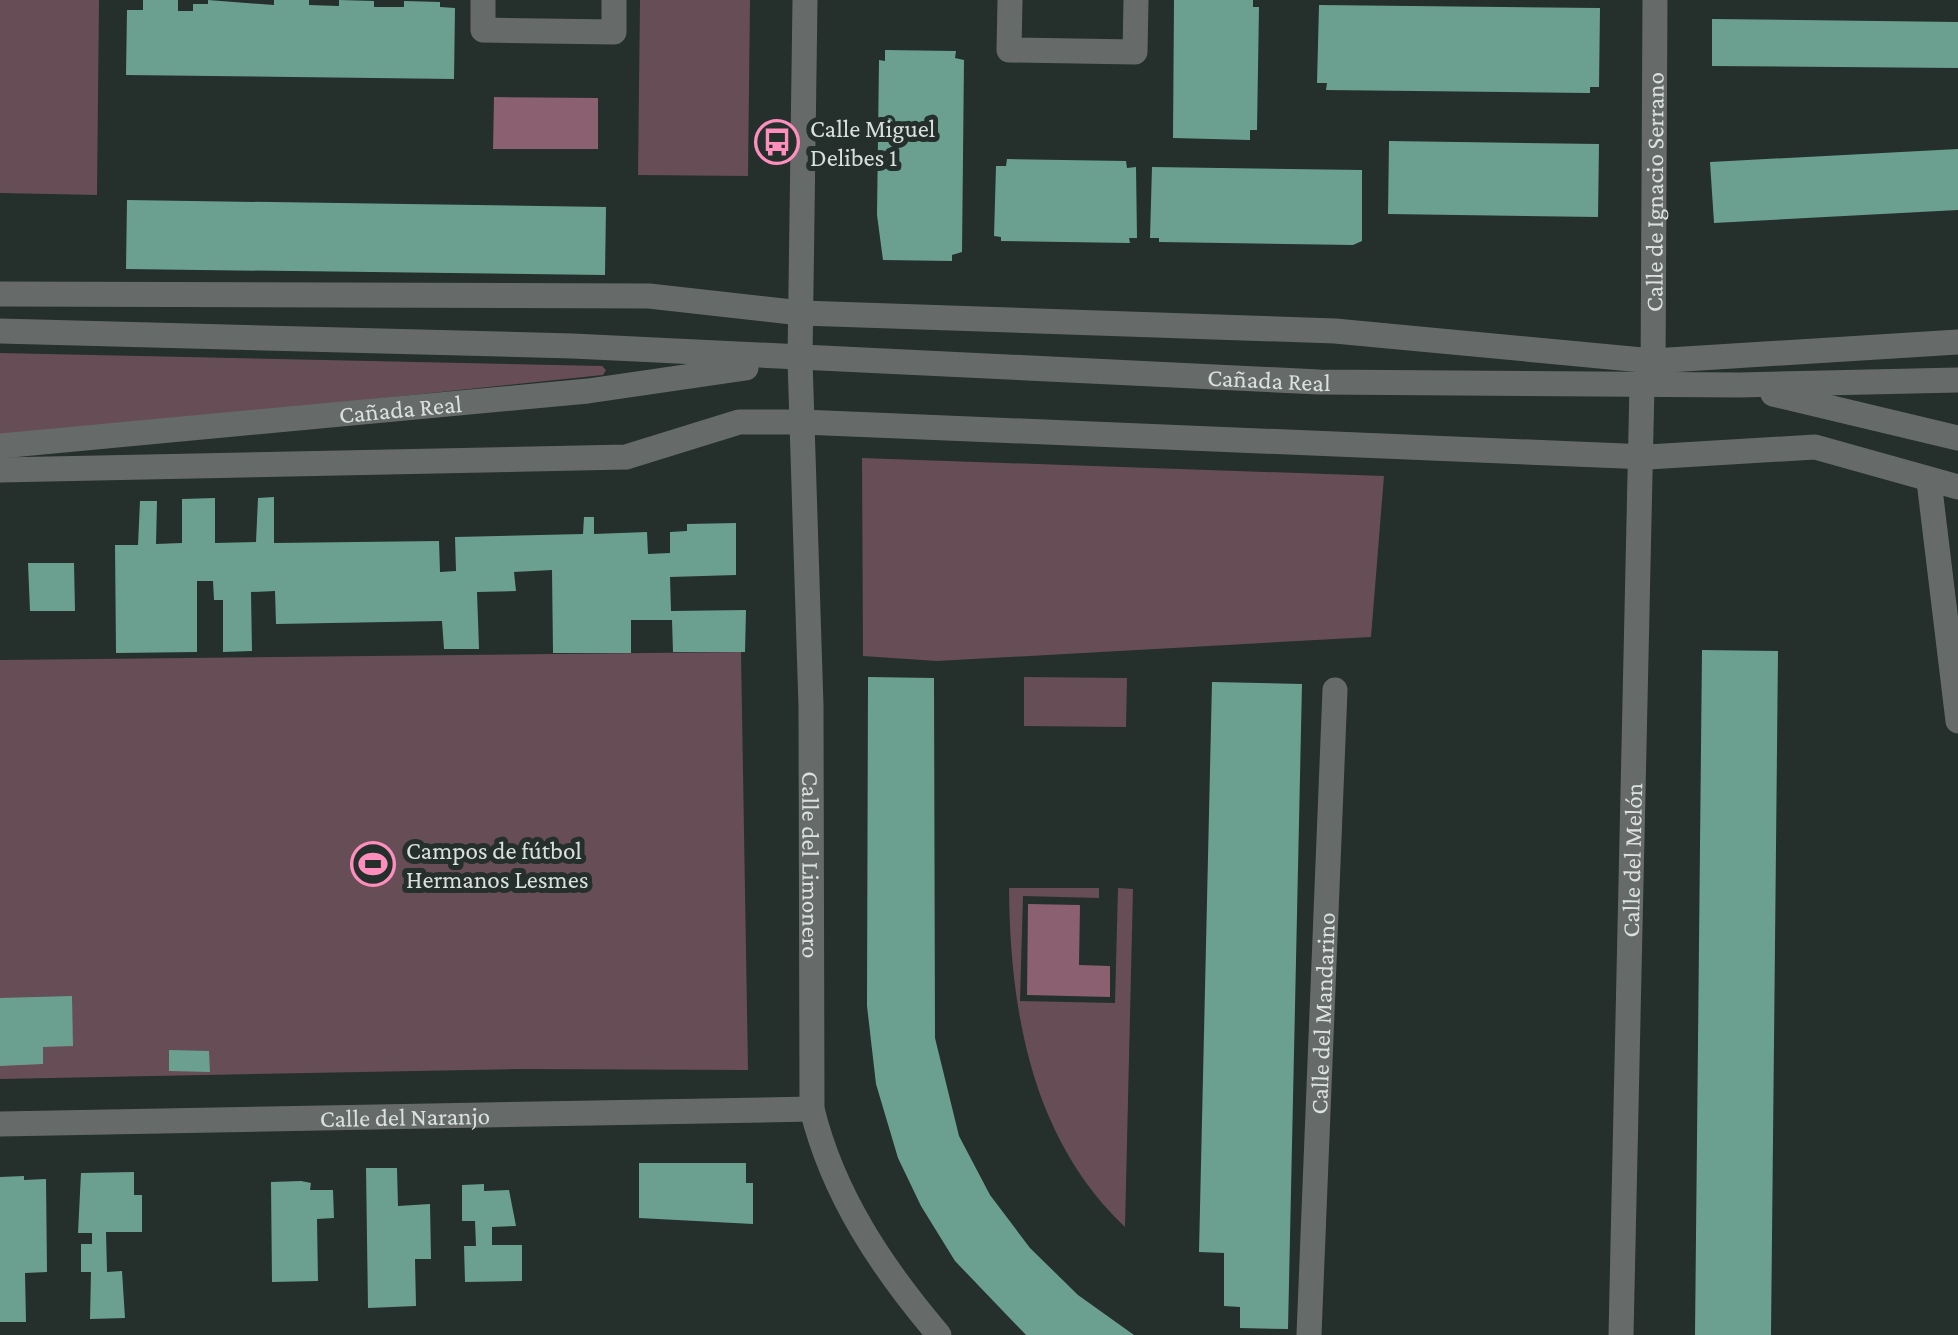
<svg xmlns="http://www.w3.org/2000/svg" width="1958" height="1335" font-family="'Crimson Pro',serif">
<rect width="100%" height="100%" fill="#252f2c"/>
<path fill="#674d56" d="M0,0h99l-2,195 -97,-2z
M640,0h110l-2,176 -110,-1z
M0,353l602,13 4,4 -3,5 -603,63z
M862,458l522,18 -13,161 -434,24 -74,-5z
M741,652l7,418 -227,-1 -521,10v-419z
M1024,677l103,1 -1,49 -102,-1z
M1009,888h90v10l-76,-2 -3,105 95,2 3,-115 15,1 -8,338c-93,-88 -115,-215 -116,-339z"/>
<path fill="#8b6070" d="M494,97l104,1v51h-105z
M1028,904l52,1 -1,60 31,1v31l-83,-2z"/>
<path fill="#6ba090" d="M143,0h35v11h15v-7h15v-4l66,5v-5h35v5l30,1v-6l35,1v6h30v-6l36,1v5l15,1 -1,71 -328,-4 1,-65h16z
M1174,0h79v7h6l-2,123h-7v10l-77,-2z
M1319,5l281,3 -1,79h-9v6l-264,-3 1,-7h-10z
M1712,19l246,3v46l-246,-2z
M885,50l71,1 -1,7 9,2 -2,192 -10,3v6l-69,-1 -6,-45 2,-155 6,1z
M1389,141l210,3 -1,73 -210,-3z
M1958,149v61l-244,13 -4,-61z
M1007,159l119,2 1,7 9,-1 1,71h-8l1,5 -129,-2v-4l-7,-1 2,-70h10z
M1152,167l210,3v71l-9,4 -194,-3v-4h-9z
M127,200l479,7 -1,68 -479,-6z
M274,497v46l165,-2 1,31 16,-1 -1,-34 128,-3 1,-17h10v17l53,-2 1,22 22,-1v-21l17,-1v-7l49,-1v52l-66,2 1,34 75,-1 -1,42h-72l-1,-32h-41v33h-78l-1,-83 -38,2 2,19 -39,1 2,57h-35l-2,-28 -166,3 -1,-33 -24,1 1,59 -29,1v-52h-9l-1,-19h-16v71l-81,1 -1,-108h23l2,-44h17l-1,43 26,-1v-44l33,-1v45l41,-1 2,-44z
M28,563h46l1,48h-45z
M1702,650l76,1 -7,684h-76z
M868,677l66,1 1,360 24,98 31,59 40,53 48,47 56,40h-108l-71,-74 -34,-55 -23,-48 -22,-74 -9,-78z
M1212,682l90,2 -14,645 -48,-1v-21l-16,-1v-53l-25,-1z
M72,996l1,50 -30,1v17l-43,2v-68z
M169,1050l40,1 1,21 -41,-1z
M639,1163h107v20h7v41l-114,-6z
M366,1168h31l1,38 32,-2 1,55h-16l1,47 -48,2z
M134,1172v23h8v37h-36l1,40 15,-1 3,47 -35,1 1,-47h-10v-28h11v-11h-14l3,-60z
M24,1176v4l22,-1 1,93 -22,1 1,49h-26v-145z
M301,1181l10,2 -1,7h23l1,28 -17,1 1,62 -46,1 -1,-100z
M484,1184v7l25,-1 7,36 -24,1v18h30v36l-57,1 -1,-36h12l-1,-25h-13v-36z"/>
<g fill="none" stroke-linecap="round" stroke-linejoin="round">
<g stroke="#666b69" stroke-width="25">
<path d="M483,0v30l131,2v-32"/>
<path id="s1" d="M805,0l-5,360 11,346 1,403c21,86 70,159 127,226"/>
<path d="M1010,0l-1,50 126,2 1,-52"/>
<path d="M0,294l649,2 152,17 534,18 318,30 305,-19"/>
<path id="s2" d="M0,331l573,15 746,36 420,3 219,-5"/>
<path id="s3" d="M1653,374l2,-374"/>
<path d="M1773,394l185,44"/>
<path id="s4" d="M0,446l588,-55 158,-23"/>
<path d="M0,470l626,-13 113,-35h63l846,35 167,-10 143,40"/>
<path d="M1929,481l29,240"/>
<path id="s5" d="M0,1124l812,-15"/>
<path id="s6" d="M1309,1335l26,-645"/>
<path id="s7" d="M1621,1335l21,-950"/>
</g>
</g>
<defs>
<g id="bus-ring" transform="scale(2.25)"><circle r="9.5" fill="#252f2c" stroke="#fe8ebc" stroke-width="1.5"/><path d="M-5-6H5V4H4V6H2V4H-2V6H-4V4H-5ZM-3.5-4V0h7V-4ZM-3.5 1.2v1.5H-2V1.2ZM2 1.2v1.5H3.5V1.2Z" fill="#fe8ebc"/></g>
<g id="stadium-ring" transform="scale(2.25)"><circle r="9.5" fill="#252f2c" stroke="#fe8ebc" stroke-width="1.5"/><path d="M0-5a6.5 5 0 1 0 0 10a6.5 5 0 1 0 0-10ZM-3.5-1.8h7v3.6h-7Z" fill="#fe8ebc"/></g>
</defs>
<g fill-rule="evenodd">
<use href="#bus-ring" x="777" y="142"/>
<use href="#stadium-ring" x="373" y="864"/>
</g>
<g text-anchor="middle" stroke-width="10" stroke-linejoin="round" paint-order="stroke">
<g font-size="25" fill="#dae0de" stroke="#252f2c" text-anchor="start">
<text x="810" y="137">Calle Miguel<tspan x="810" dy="29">Delibes 1</tspan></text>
<text x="406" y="859">Campos de fútbol<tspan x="406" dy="29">Hermanos Lesmes</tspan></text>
</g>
<g font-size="25" fill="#dae0de" stroke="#252f2c">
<text dy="9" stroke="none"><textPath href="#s3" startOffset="182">Calle de Ignacio Serrano</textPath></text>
<text dy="9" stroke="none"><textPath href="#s2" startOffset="1270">Cañada Real</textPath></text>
<text dy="9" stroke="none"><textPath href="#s4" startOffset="402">Cañada Real</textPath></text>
<text dy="9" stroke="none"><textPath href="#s7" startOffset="475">Calle del Melón</textPath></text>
<text dy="9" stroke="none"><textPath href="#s1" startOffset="865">Calle del Limonero</textPath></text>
<text dy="9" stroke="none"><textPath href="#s6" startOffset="322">Calle del Mandarino</textPath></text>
<text dy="9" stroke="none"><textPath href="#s5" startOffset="405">Calle del Naranjo</textPath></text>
</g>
</g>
</svg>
